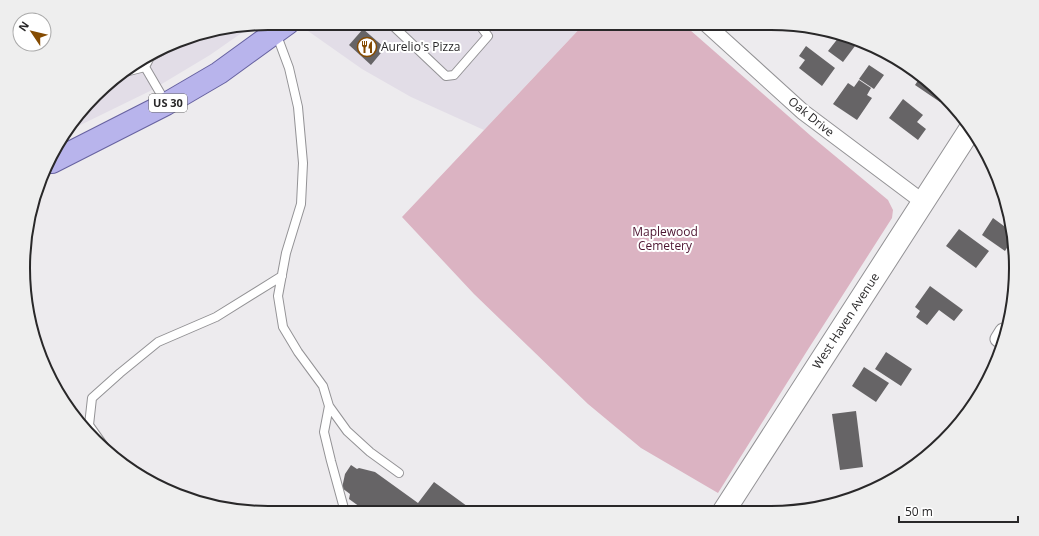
<svg xmlns="http://www.w3.org/2000/svg" width="1039" height="536" font-family="'Open Sans',sans-serif">
<rect width="100%" height="100%" fill="#edebee"/>
<path fill="#e2dde7" d="M318,23h267l-101,107 -73,-33 -49,-28 -54,-38z
M253,25l-43,30 -60,36 -86,42 55,-59 70,-38z"/>
<path fill="#dbb3c2" d="M585,23h97l129,113 77,64 5,10 -1,8 -85,133 -89,142 -77,-45 -53,-44 -114,-110 -72,-77z"/>
<path fill="#666466" d="M363,29l22,19 -14,17 -22,-20z
M839,37l6,2 10,7 -12,16 -15,-11z
M806,46l29,22 -13,18 -23,-18 6,-8 -6,-4z
M869,65l15,10 -10,14 -15,-10z
M919,79l24,18 -3,5 -25,-17z
M859,80l12,8 -4,7 5,3 -15,22 -24,-16 15,-21 6,4z
M903,99l20,16 -6,7 9,7 -8,11 -29,-22z
M993,218l15,11 2,14 -5,8 -23,-16z
M959,229l30,22 -13,17 -30,-22z
M930,286l33,24 -9,11 -15,-11 -12,15 -11,-8 4,-6 -5,-4z
M886,352l26,17 -11,17 -26,-17z
M864,367l25,16 -13,19 -24,-16z
M856,411l7,56 -23,3 -8,-56z
M351,465l6,4 2,-1 16,4 43,31 16,-21 37,27 -2,3h-102l-18,-13 1,-5 -8,-6 3,-14z"/>
<g fill="none" stroke-linecap="round" stroke-linejoin="round">
<g stroke="#939295" stroke-width="10">
<path id="lane" d="M390,23l56,53 8,-1 34,-39 -10,-13
M276,33l13,35 9,39 5,56 -2,41 -15,49 -8,43 5,31 15,25 25,34 6,20 18,25 23,21 29,21
M161,51l-11,6 -5,10 21,36
M116,76l9,-4 20,-5
M329,406l-5,26 7,29 14,51
M106,449l-17,-24 3,-27 28,-25 38,-31 58,-25 66,-41"/>
</g>
<g stroke="#939295" stroke-width="17">
<path id="street" d="M705,23l98,89 120,90
M998,339l5,-8"/>
</g>
<g stroke="#939295" stroke-width="24">
<path id="secondary" d="M724,511l245,-380"/>
</g>
<g stroke="#6762a0" stroke-width="24">
<path id="primary" d="M52,162l114,-58 53,-31 69,-50"/>
</g>
<use href="#lane" stroke="#fff" stroke-width="8"/>
<use href="#street" stroke="#fff" stroke-width="15"/>
<use href="#secondary" stroke="#fff" stroke-width="22"/>
<use href="#primary" stroke="#b8b4ec" stroke-width="22"/>
</g>
<defs>
<g id="restaurant-ring" transform="scale(1)"><circle r="9.5" fill="#fff" stroke="#854b01" stroke-width="1.5"/><path d="M-5-6h1v4h1v-4h1v4h1v-4h1v5L-1.5 .5V6h-2V.5L-5-1ZM5-6V6H3V1.5H1.5Q1.5-4 5-6Z" fill="#854b01"/></g>
</defs>
<g fill-rule="evenodd">
<use href="#restaurant-ring" x="367" y="47"/>
</g>
<g text-anchor="middle" stroke-width="4" stroke-linejoin="round" paint-order="stroke">
<rect fill="#fff" stroke="#696869" stroke-width="1" x="149" y="94" width="38" height="18" rx="3"/>
<g font-size="11" font-weight="bold" fill="#292829">
<text x="168" y="107">US 30</text>
</g>
<g font-size="12" fill="#292829" stroke="#fff" text-anchor="start">
<text x="381" y="51">Aurelio's Pizza</text>
</g>
<g font-size="12" fill="#292829" stroke="#fff">
<text transform="translate(811 117) rotate(39)" y="4">Oak Drive</text>
<text transform="translate(846 321) rotate(-57)" y="4">West Haven Avenue</text>
</g>
<g font-size="12" fill="#4e1632" stroke="#fff">
<text x="665" y="236">Maplewood<tspan x="665" dy="14">Cemetery</tspan></text>
</g>
</g>
<path d="M0 0H1039V536H0ZM268 30H771A238 238 0 0 1 1009 268V268A238 238 0 0 1 771 506H268A238 238 0 0 1 30 268V268A238 238 0 0 1 268 30Z" fill="#eee" fill-rule="evenodd"/>
<path fill="none" stroke="#292829" stroke-width="2" d="M268 30H771A238 238 0 0 1 1009 268V268A238 238 0 0 1 771 506H268A238 238 0 0 1 30 268V268A238 238 0 0 1 268 30Z"/>
<g transform="translate(32 32) rotate(305)"><circle r="19" fill="#ffffff" stroke="#a9a9a9"/>
<path d="M0-3L7 15L0 10L-7 15Z" fill="#854b01"/>
<text y="-6" font-size="11" font-weight="bold" text-anchor="middle" fill="#292829">N</text>
</g>
<path d="M899 516v6h119v-6" fill="none" stroke="#292829" stroke-width="2"/>
<text x="905" y="516" font-size="12" fill="#292829" stroke="#ffffff" stroke-width="3" paint-order="stroke">50 m</text>
</svg>
